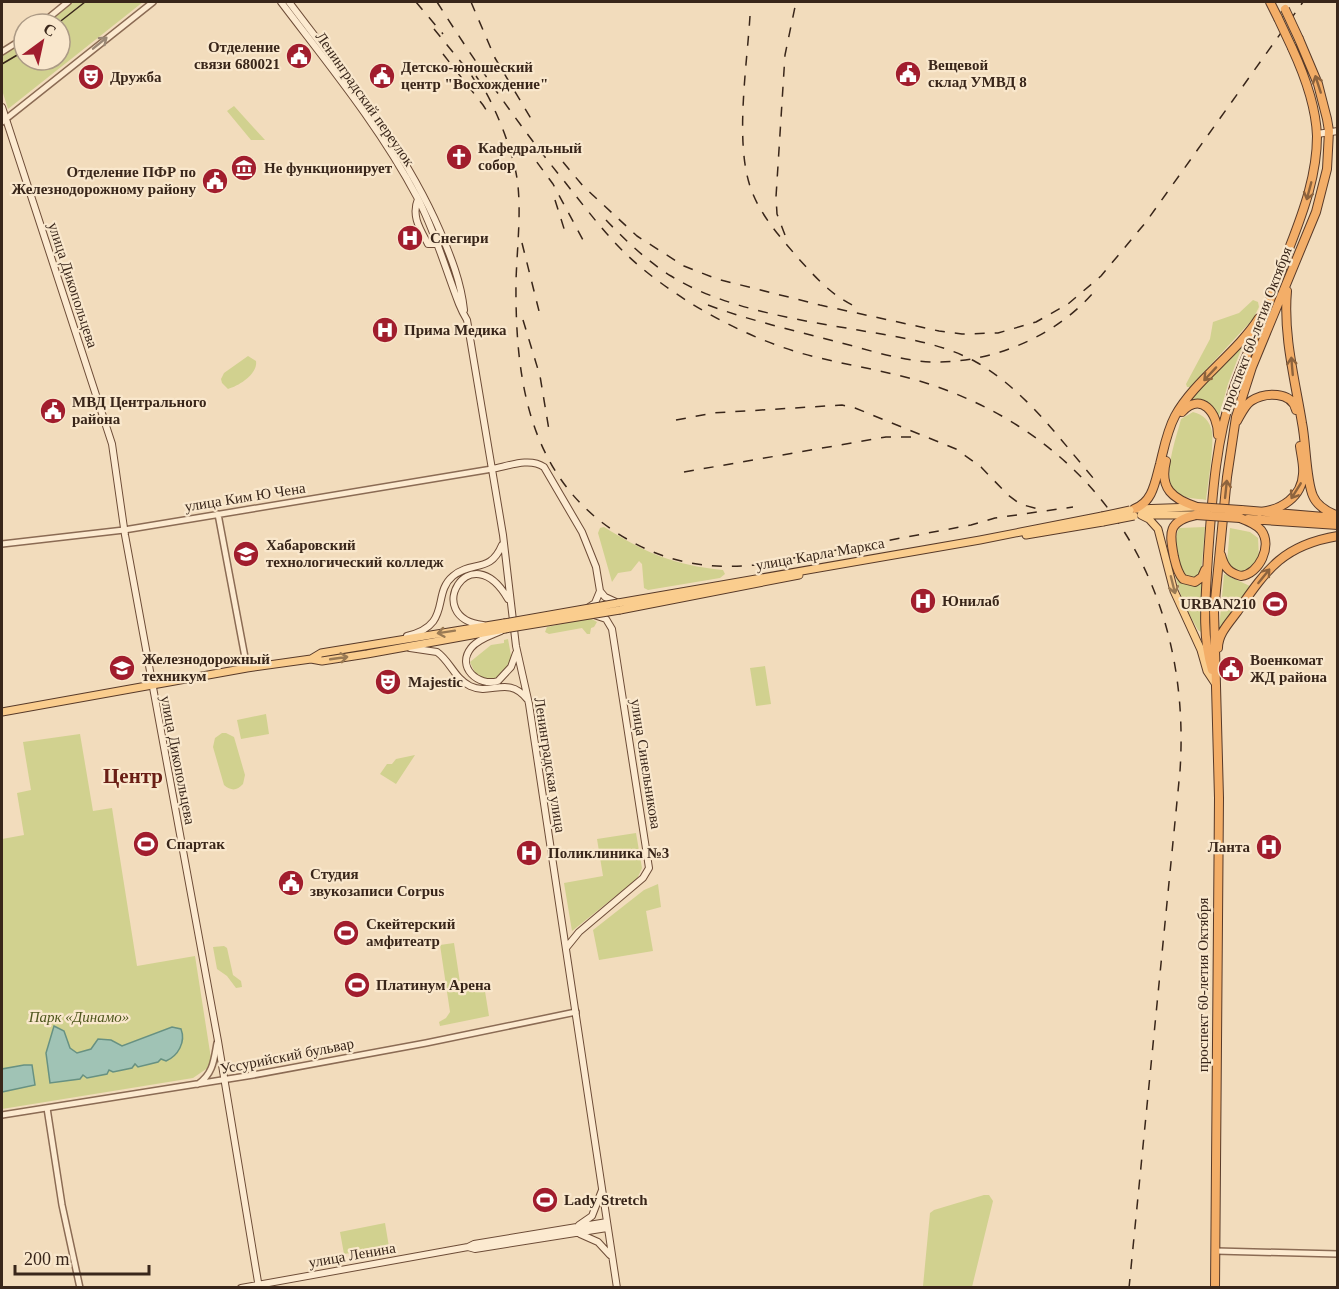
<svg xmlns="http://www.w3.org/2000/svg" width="1339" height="1289" font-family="Georgia,serif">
<rect width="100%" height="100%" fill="#f2dcbc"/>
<path fill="#d1d18f" d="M73,2h70l-135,107 -6,-19v-34l22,-14v18h36v-36h-14z
M234,106l31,34h-14l-24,-29z
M1253,300l5,2 1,5 -6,12 -63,68h-3l-1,-3 24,-45 3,-17 26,-9z
M1244,342l-16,42 -9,32 -6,-7 -25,-7z
M248,356l8,5c2,13 -17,25 -28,28l-6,-6 -1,-4 3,-6z
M1193,412c11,3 17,9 19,20 2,14 -4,52 -6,68 -9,-2 -24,-1 -31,-8 -14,-14 2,-56 6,-73z
M604,527c42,26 69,38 119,43l2,4 -5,4 -72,12 -4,-2 -2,-24 -3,-3 -8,10 -13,2 -6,9 -14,-49 2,-5z
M1205,527l-4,47 -8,5c-19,-5 -21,-36 -14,-51z
M1230,528l20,4 8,6 1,20c-12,15 -18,19 -32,4z
M1224,574l28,13 -33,43z
M1175,575c8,11 16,11 27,6l-1,51 -3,-2 -15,-27z
M590,618l7,4 -3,5 -3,1 -1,6h-3l-5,-6 -33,6 -4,-2 2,-5z
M508,639l4,22c-14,18 -13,23 -36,14l-6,-13 21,-17 13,-2v-3z
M765,666l6,38 -15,2 -6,-38z
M266,714l3,20 -28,5 -4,-19z
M222,733h4l8,4 11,38 -2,9c-6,7 -12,7 -19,1l-11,-38 2,-9z
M80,734l13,77 19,-3 25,158 58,-10 17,109 -19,13 -191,31v-270l22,-4 -7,-42 14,-3 -8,-48z
M415,755l-19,29 -16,-10 7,-10h5l4,-5z
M636,833l6,35 -5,11 -65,52 -8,-48 39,-7 -6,-37z
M658,884l3,23 -15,4 7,40 -54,9 -6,-30 51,-40z
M454,943l7,46 23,-4 5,31 -49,10 -1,-4 7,-4 4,-6 -10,-67z
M224,946l3,2 6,27 8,6 1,6 -6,1 -9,-12 -10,-7 -4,-22z
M984,1195h5l4,6 -21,86 -49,-1 7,-73 4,-3z
M385,1223l4,24 -45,7 -4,-22z"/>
<path fill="#a0c3b5" stroke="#679182" stroke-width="1.5" d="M54,1026l10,5 6,17 7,5 14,-4 7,-10 13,1 11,6 50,-19 9,2c5,13 -3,27 -15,32l-5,-2 -3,3 -20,5 -3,-3 -3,4 -19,4 -4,-2 -2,4 -20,4 -4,-3 -3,4 -30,4 -4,-30z
M24,1065h8l3,20 -33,7v-23z"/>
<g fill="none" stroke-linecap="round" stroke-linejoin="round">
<g stroke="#8b6b54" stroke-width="8">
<path id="tertiary" d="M41,24l27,-22
M2,52l22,-14
M2,122l151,-120
M218,514l29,154
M2,544l122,-14 368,-61
M198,1084c15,-10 16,-24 19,-41
M47,1108l15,97 18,83
M2,1115l251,-40 173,-32 150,-31
M1216,1251l122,3"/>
</g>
<g stroke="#6d4c37" stroke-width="8">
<path id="secondary" d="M281,2c47,62 99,125 136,195 18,34 28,71 42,107 2,5 5,11 8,16l36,215 13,111 13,58 88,584
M289,2c55,73 115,145 151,229 11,26 21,51 24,79
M2,107l110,337 13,91 93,506 41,247
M1317,134l21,-3
M418,199c-7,17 2,30 10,45h10
M492,469c16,-3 38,-12 52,-2l38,65 14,35 4,24 5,6 13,6
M589,607l6,-4 5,-12
M483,625c-62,-7 -13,-92 25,-26
M501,631c-9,4 -23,8 -30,17 -15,19 7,39 27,33l13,-14 5,-14
M407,636c46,-11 24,-42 46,-60 19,-16 37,-2 49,-31
M410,648l27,4c13,9 18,27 33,34 21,10 38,-11 57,13
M566,948l13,-16 64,-54 6,-10 -37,-239 -6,-10 -12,-4
M579,1225l13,-9 10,-26
M580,1234l18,8 12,13
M468,1247l7,2 132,-21
M241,1288l227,-41 6,-3 133,-22"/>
</g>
<g stroke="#583a29" stroke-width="9">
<path id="primary" d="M1137,509l58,-2
M1141,515l8,4 9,10 16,62 27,59 6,21 8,12
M1142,515h52
M1026,535l77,-13
M618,603l362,-63 122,-24
M620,610l179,-35
M311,659l10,-6 183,-30
M2,712l245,-44 64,-9 11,2 45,-7 138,-25"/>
</g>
<g stroke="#583a29" stroke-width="10">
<path id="trunk" d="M1270,2l8,16
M1287,291c-4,44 8,89 15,132 4,19 4,58 11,73 4,10 15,16 25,20
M1182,412c19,-21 36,1 36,23
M1237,421c4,-7 8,-16 14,-20 14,-9 41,-10 45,9
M1166,461c-7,28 7,38 31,46
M1134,509c19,-7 21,-27 26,-45 4,-16 7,-33 15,-48 19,-35 62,-63 84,-98
M1241,510l95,8
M1260,512c21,-2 42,-15 43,-38 1,-9 -2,-19 -3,-28
M1196,515c-28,6 -27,17 -22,42 2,8 3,15 9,22l12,3 7,-5 3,-7
M1248,519l90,6
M1221,555c3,12 8,18 20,21 18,-2 32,-30 20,-46 -5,-6 -13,-9 -21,-12
M1218,648c0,-14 11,-25 19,-36 30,-43 46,-67 101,-76
M1212,670c-11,-36 -6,-76 -4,-114 4,-55 7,-113 25,-166 8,-24 20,-48 30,-72 10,-24 18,-48 27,-72 14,-36 27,-72 27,-110 -1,-30 -13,-62 -25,-88
M1215,1288l4,-490 -5,-187 13,-134 9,-60 16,-50 64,-155 11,-43 2,-38 -2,-12 -9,-35 -19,-45"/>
</g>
<use href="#tertiary" stroke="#fcead0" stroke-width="5"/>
<use href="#secondary" stroke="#fcead0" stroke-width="6"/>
<use href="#primary" stroke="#facd8e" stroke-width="7"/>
<use href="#trunk" stroke="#f3ae68" stroke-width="8"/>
<path stroke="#39261a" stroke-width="1.5" d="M130,2h6
M57,24l28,-22
M2,64l22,-13"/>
<path stroke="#39261a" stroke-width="1.5" stroke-dasharray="10 10" stroke-linecap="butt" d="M416,2l27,32
M437,2c38,60 78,118 123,174 22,27 42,55 67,79 20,19 43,35 65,49 33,20 69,37 105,48 44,13 91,18 135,33 172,58 260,208 248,386l-51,517
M471,2l24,56 38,64
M750,16c-3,49 -15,125 0,170 9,28 30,51 49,73 17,19 35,39 60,49
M434,29l36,44 8,13
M443,54l40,51 7,11
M476,76c18,26 39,78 42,110 3,31 -1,63 -2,95 -1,96 12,193 98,250 45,30 89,39 142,34l215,-40 24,-7 78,-11
M525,146l28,38 30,56
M563,162l20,24 54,50 47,30 33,13 103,26 119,26 23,3 36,-1 38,-11 32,-18 33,-28 45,-54 157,-220
M555,200l12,38
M606,220c19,20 41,41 65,56 51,32 127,44 187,54 39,7 82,12 118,32 49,28 82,75 118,117
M785,235l-8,-21 -1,-17 9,-142 11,-53
M522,243l19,76
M708,305c40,15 81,24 122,35 33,8 69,21 103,22 58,1 120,-24 159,-68
M523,320l17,56 10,60
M676,420l37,-7 129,-8 13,3 101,41 25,18 27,28 12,9 18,5
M684,472l202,-35h32"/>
<g stroke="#583a29" stroke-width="9" stroke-linecap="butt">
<path id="primary-bridge" d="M1102,516l28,-6
M1103,522l31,-6
M504,623l114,-20
M505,629l115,-19"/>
</g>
<g stroke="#583a29" stroke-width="10" stroke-linecap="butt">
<path id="trunk-bridge" d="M1285,9l14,30
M1278,18l14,30
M1197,507l44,3
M1196,515l44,3"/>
</g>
<use href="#primary-bridge" stroke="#facd8e" stroke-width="7"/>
<use href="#trunk-bridge" stroke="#f3ae68" stroke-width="8"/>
</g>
<defs><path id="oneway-shaft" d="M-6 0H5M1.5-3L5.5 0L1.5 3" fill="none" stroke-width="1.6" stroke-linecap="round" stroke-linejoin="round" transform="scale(1.5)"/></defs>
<use stroke="#9a8875" href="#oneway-shaft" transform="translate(100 43) rotate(-39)"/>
<g stroke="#8d633d">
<use href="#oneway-shaft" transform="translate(1318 84) rotate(-108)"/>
<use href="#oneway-shaft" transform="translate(1309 191) rotate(105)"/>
<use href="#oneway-shaft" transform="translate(1292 366) rotate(-95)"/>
<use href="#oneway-shaft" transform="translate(1210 374) rotate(133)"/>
<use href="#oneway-shaft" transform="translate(1226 489) rotate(-84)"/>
<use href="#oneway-shaft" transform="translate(1296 491) rotate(122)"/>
<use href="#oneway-shaft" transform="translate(1264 576) rotate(-51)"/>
</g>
<g stroke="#9a7a54">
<use href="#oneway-shaft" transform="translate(1173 585) rotate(76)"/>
<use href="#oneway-shaft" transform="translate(446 632) rotate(171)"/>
<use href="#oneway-shaft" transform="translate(339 658) rotate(-8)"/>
</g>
<defs>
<g id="civic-disc" transform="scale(1.35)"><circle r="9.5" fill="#a11d2d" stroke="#f9e7cc"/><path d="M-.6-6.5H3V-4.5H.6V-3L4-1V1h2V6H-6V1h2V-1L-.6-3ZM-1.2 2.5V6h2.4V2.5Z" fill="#fff"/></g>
<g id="theatre-disc" transform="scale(1.35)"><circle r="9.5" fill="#a11d2d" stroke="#f9e7cc"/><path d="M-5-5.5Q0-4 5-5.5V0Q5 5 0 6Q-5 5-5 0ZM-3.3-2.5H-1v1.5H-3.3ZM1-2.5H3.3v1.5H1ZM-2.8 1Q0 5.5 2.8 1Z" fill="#fff"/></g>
<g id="church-disc" transform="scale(1.35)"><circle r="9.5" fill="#a11d2d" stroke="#f9e7cc"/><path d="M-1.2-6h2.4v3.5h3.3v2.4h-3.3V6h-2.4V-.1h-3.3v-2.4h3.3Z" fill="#fff"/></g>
<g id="museum-disc" transform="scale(1.35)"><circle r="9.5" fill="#a11d2d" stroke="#f9e7cc"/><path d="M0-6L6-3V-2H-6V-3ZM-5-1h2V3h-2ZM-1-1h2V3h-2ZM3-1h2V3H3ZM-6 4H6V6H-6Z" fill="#fff"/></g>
<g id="hospital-disc" transform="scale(1.35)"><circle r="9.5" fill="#a11d2d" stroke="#f9e7cc"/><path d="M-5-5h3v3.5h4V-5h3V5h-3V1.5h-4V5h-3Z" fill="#fff"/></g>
<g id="university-disc" transform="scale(1.35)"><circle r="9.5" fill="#a11d2d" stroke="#f9e7cc"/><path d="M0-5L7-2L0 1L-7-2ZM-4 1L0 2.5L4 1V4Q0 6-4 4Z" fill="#fff"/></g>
<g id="stadium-disc" transform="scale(1.35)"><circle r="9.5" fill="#a11d2d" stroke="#f9e7cc"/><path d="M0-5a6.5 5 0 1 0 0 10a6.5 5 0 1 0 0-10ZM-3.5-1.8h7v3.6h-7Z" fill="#fff"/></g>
</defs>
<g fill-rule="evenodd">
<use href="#civic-disc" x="299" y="56"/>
<use href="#civic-disc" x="908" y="74"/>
<use href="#civic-disc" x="382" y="76"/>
<use href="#theatre-disc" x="91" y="77"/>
<use href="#church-disc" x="459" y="157"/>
<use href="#museum-disc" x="244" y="168"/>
<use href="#civic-disc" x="215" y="181"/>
<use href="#hospital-disc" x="410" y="238"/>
<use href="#hospital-disc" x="385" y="330"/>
<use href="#civic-disc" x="53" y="411"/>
<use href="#university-disc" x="246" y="554"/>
<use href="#hospital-disc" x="923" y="601"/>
<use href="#stadium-disc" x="1275" y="604"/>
<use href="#university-disc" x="122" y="668"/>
<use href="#civic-disc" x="1231" y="669"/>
<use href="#theatre-disc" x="388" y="682"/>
<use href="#stadium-disc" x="146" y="844"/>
<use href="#hospital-disc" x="1269" y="847"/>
<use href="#hospital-disc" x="529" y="853"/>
<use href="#civic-disc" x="291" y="883"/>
<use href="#stadium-disc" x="346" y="933"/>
<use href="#stadium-disc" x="357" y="985"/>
<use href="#stadium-disc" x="545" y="1200"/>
</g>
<g text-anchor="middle" stroke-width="4.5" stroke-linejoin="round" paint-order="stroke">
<g font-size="15" font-weight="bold" fill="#39261a" stroke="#f9e7cc" text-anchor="start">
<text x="280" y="52" text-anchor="end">Отделение<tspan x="280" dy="17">связи 680021</tspan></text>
<text x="928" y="70">Вещевой<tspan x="928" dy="17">склад УМВД 8</tspan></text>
<text x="401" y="72">Детско-юношеский<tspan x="401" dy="17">центр "Восхождение"</tspan></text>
<text x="110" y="82">Дружба</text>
<text x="478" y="153">Кафедральный<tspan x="478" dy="17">собор</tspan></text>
<text x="264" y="173">Не функционирует</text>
<text x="196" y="177" text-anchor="end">Отделение ПФР по<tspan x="196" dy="17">Железнодорожному району</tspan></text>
<text x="430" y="243">Снегири</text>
<text x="404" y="335">Прима Медика</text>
<text x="72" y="407">МВД Центрального<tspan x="72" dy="17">района</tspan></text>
<text x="266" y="550">Хабаровский<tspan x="266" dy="17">технологический колледж</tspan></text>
<text x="942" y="606">Юнилаб</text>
<text x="1256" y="609" text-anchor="end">URBAN210</text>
<text x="142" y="664">Железнодорожный<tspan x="142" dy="17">техникум</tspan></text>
<text x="1250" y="665">Военкомат<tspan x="1250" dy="17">ЖД района</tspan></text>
<text x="408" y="687">Majestic</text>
<text x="166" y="849">Спартак</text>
<text x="1250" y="852" text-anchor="end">Ланта</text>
<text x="548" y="858">Поликлиника №3</text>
<text x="310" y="879">Студия<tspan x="310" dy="17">звукозаписи Corpus</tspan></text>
<text x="366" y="929">Скейтерский<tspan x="366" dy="17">амфитеатр</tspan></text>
<text x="376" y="990">Платинум Арена</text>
<text x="564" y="1205">Lady Stretch</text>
</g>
<g font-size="15" fill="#39261a" stroke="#f9e7cc">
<text transform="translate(365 99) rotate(55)" y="5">Ленинградский переулок</text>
<text transform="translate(73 285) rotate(72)" y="5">улица Дикопольцева</text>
<text transform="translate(1256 329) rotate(-69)" y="5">проспект 60-летия Октября</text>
<text transform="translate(245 497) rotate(-9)" y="5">улица Ким Ю Чена</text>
<text transform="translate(820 554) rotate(-10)" y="5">улица Карла Маркса</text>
<text transform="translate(178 760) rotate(79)" y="5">улица Дикопольцева</text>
<text transform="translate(646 764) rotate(81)" y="5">улица Синельникова</text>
<text transform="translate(550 765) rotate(81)" y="5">Ленинградская улица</text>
<text transform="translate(1203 985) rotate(-90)" y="5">проспект 60-летия Октября</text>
<text transform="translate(287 1056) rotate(-11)" y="5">Уссурийский бульвар</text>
<text transform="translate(352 1255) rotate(-10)" y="5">улица Ленина</text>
</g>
<g font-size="15" font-style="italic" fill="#4f571e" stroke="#f9e7cc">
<text x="79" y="1022">Парк «Динамо»</text>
</g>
<g font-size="21" font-weight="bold" fill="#6a1e15" stroke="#f9e7cc">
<text x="133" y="783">Центр</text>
</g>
</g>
<rect width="1339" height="1289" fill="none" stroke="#39261a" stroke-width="6"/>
<g transform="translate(42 42) rotate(33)"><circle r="28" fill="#f9e7cc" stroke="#ac9a85" stroke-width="1.5"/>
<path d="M0-4.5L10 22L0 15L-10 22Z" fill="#a11d2d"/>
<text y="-9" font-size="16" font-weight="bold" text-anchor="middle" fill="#39261a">С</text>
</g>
<path d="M15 1265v9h134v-9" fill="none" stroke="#39261a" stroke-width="3"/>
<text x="24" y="1265" font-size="18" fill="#39261a" stroke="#f9e7cc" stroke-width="4.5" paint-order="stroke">200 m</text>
</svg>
